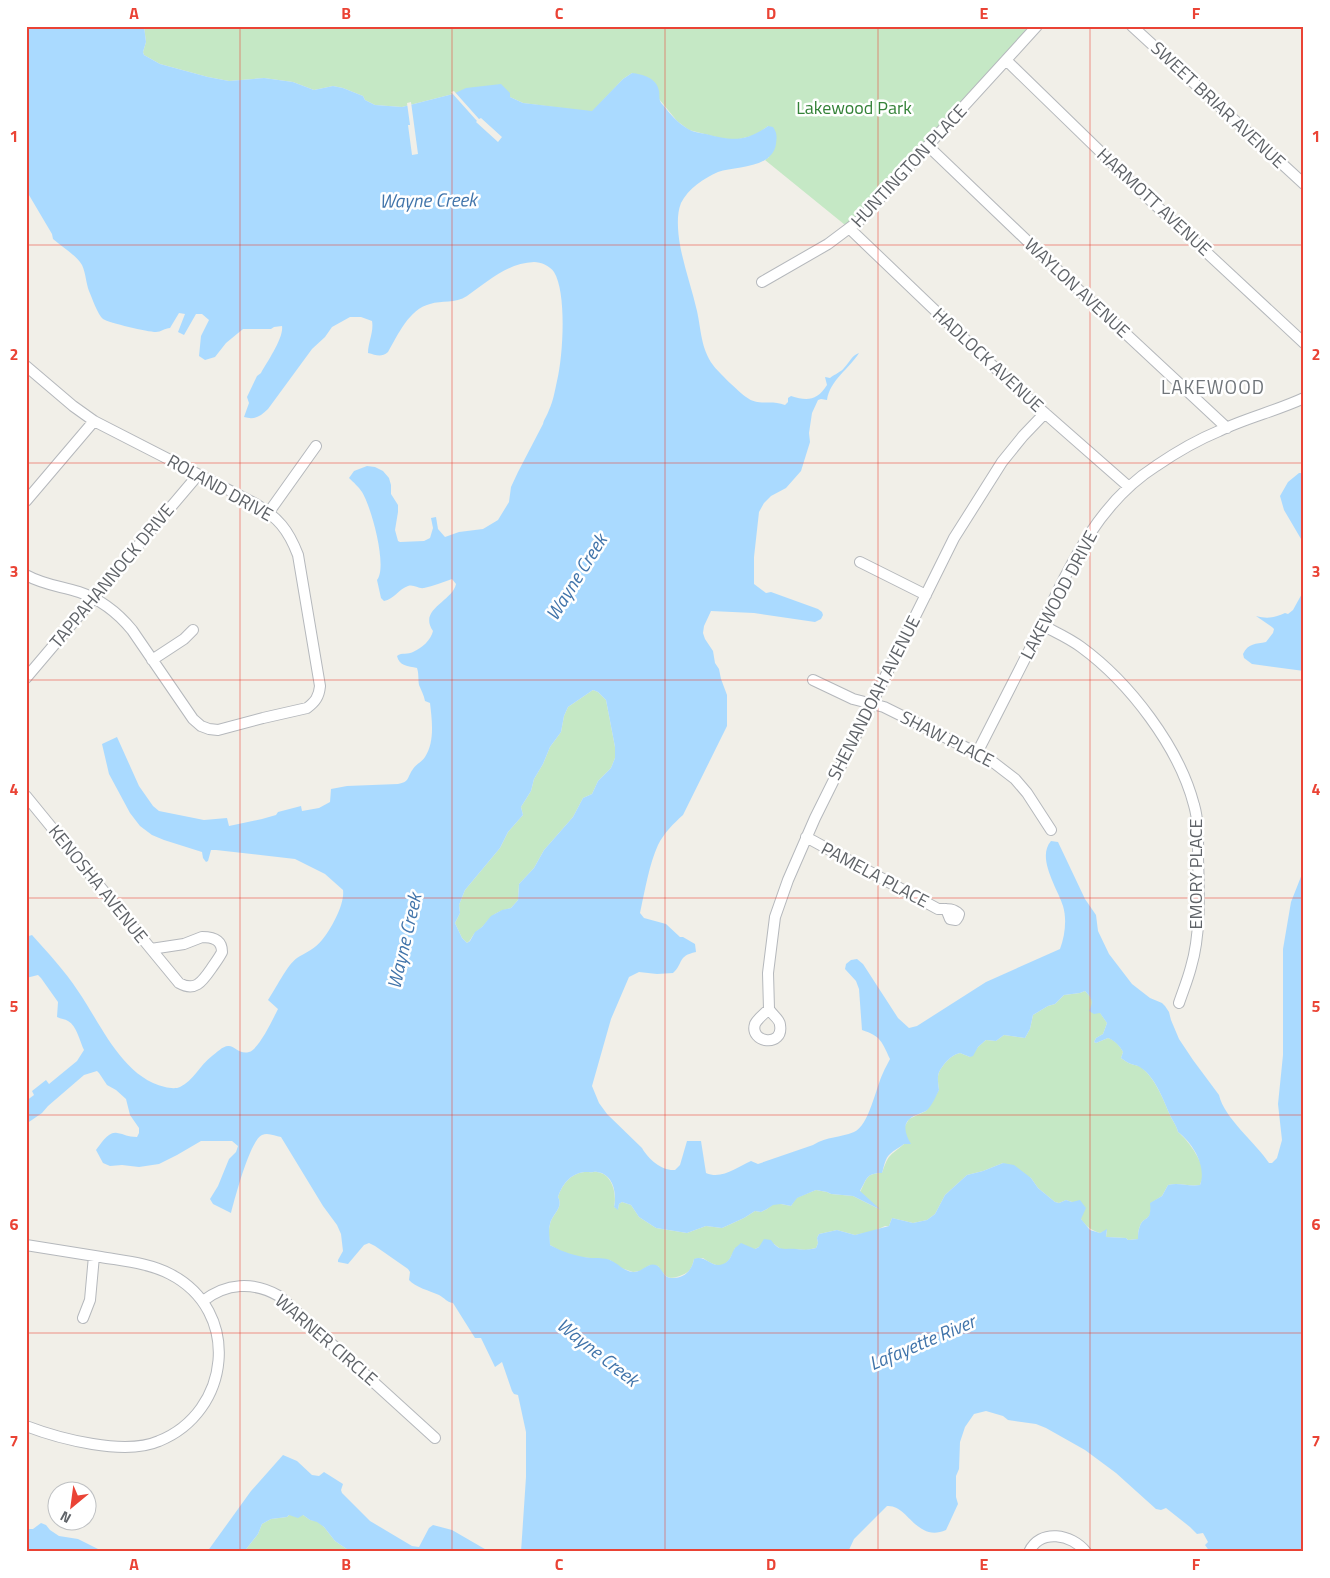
<svg xmlns="http://www.w3.org/2000/svg" width="1330" height="1578" font-family="'Titillium Web',sans-serif">
<rect width="100%" height="100%" fill="#f1efe8"/>
<path fill="#c5e8c5" d="M144,26h894l-188,203 -85,-69 4,-3 -1,-31 -12,9 -21,5 -15,-2 -31,-8 -12,-9 -18,-22 -27,-26 -9,6 -31,33 -69,-9 -13,-6 -57,-3 -51,13 -27,-2 -10,-5 -2,-4 -20,-8 -10,-2 -19,4 -21,-8 -29,-4 -35,3 -21,-4 -48,-13 -16,-9 -1,-3 3,-10z
M593,690l5,2 8,8 9,47v11l-4,10 -13,13 -6,13 -9,4 -10,19 -29,33 -10,18 -15,16 -1,16 -7,8c-16,4 -17,6 -27,17 -3,4 -7,5 -10,9 -3,4 -3,6 -7,9l-5,-5 -7,-15 5,-10 -1,-8 6,-15 35,-42 8,-16 15,-17 -2,-8 10,-16 3,-12 9,-15 7,-17 11,-15 3,-16 4,-9z
M1085,991c9,9 14,21 22,32l-4,11 -7,4 -2,4 2,1 12,-5c7,2 12,8 15,14l-2,6c3,2 7,5 10,6 2,1 5,1 8,2 15,9 24,33 31,49 3,7 6,9 8,17 10,8 27,31 25,45 0,1 -3,7 -3,8 -11,2 -21,-3 -32,0l-6,11 -11,7c1,20 -7,12 -11,23 -2,4 -2,9 -2,13l-10,1 -2,-2 -20,-1 1,-7 -7,3c-17,-5 -21,-17 -28,-31l-6,-2 -7,3 -4,-1 -17,-14 -7,-10 -28,-15 -20,8 -16,4 -22,20 -10,19 -8,6 -14,3 -21,-5 -3,8h-4l-11,5 -19,4 -18,-5 -18,4 -2,4 1,5 -2,5 -10,2 -12,-1 -12,1 -8,-6 -15,3 -4,2 -20,-1c-8,20 -15,22 -32,10l-9,1c-2,9 -4,13 -12,16 -13,6 -17,2 -24,-9l-8,-1 -10,6 -7,1 -12,-4 -11,-8 -30,-3 -16,-4 -14,-8c-1,-7 -2,-14 0,-21 2,-10 14,-16 8,-27 5,-15 15,-26 31,-25 3,1 6,-1 8,0 16,2 20,23 17,35l4,2 1,-5 3,-2 9,3 8,12 17,11 31,5 19,-7 16,2 22,-10 11,-7 6,1 6,-3 6,-5h8l10,2 5,-8 20,-8 11,2 4,2 22,2 26,13 -19,-17c7,-13 6,-19 22,-19 7,-20 7,-16 22,-29l1,-18 4,-7 17,-8 13,-21c-2,-15 -2,-17 7,-28 5,-5 7,-7 14,-9l10,4 8,-10 8,-7 10,1 8,-6 21,3 5,-9 3,-14 15,-9 7,-2 9,-9 16,-2z
M289,1515h14l7,5 7,1 7,6 11,14 16,11h-107l14,-18 4,-10 9,-5 16,-2z"/>
<path fill="#aadaff" fill-rule="evenodd" d="M26,26h118l2,16 -3,10 1,3 16,9 48,13 21,4 35,-3 29,4 21,8 19,-4 10,2 20,8 2,4 10,5 27,2 51,-13 13,-6 35,-4 9,9v4l13,6 69,8 31,-32 9,-6c10,1 25,5 27,18 1,6 -1,9 4,14 7,9 15,18 25,24 5,3 12,4 18,5 26,7 40,8 62,-8l5,1c4,6 4,9 3,17 -4,25 -40,22 -58,28 -14,6 -30,17 -37,31 -5,12 -3,30 -1,42 4,22 12,44 17,66 4,18 4,38 16,54 5,7 25,26 33,32 13,10 24,2 39,8l3,-3v-4l3,-2c16,5 26,5 36,-11l-2,-8 5,1c5,-4 11,-6 14,-10 6,-6 7,-12 15,-15 -10,16 -29,27 -32,47l-6,-1 -3,1 -6,13 -3,20 1,9 -9,29 -15,17 -15,8 -7,7 -5,9 -5,45v27l12,9 5,-1 47,17 4,3 1,3 -2,4 -6,3 -61,-9 -43,-2 -7,15 -1,7 2,6 8,12 2,12 4,6 2,10 6,16v31l-44,89c-9,8 -19,18 -25,30 -9,20 -13,45 -18,68l4,5 22,6 14,13h3l12,7 1,8c-19,4 -12,11 -23,21l-16,1 -18,-2 -10,5 -18,42 -19,67 7,17 8,11 35,34c7,12 20,23 33,22l5,-5 7,-24h14l5,32c16,7 31,-6 45,-12l7,3 55,-19c15,-9 26,-7 41,-13 15,-6 22,-45 29,-59 2,-5 5,-10 7,-14 -8,-17 -9,-23 -28,-29l-3,-41 -3,-8 -11,-12 1,-5 5,-4 6,-1 6,5 35,54 11,10 8,-2 69,-44 74,-33c5,-13 7,-30 3,-43 -5,-17 -27,-48 -12,-65l7,1 27,57 11,16 2,16 11,23 23,30 18,14 12,5 3,3 4,6 2,8 8,19 14,21 26,35c5,23 37,48 50,68h3l5,-5 5,-18 -4,-36 5,-49v-106l8,-47 13,-33v683h-94l-5,-7 3,-3 -5,-9 -6,1 -7,-7 -24,-19 -5,2 -5,-1 -40,-36 -31,-23 -39,-22 -10,-4 -28,-4 -5,-4 -17,-5 -12,3 -9,13 -5,15 -1,27 -3,7v21l2,7 -12,26c-30,13 -38,-26 -59,-24l-33,33 -6,13h-327l5,-75v-45l-8,-37 -4,-1 -2,-3 -10,-29 -7,5 -14,-29h-6l-22,-35c-7,-1 -8,-5 -14,-8 -9,-4 -24,-8 -30,-15l1,-8 -2,-3 -33,-23 -6,-3 -5,2 -16,19 -10,-2v-2l5,-9 -2,-17 -4,-9 -14,-19 -42,-69c-6,-1 -13,-5 -19,-2 -12,5 -27,63 -31,78l-18,-9 -3,-5 8,-13 11,-27 7,-7 2,-6 -6,-5h-31l-24,14 -18,9 -20,3 -17,-2 -12,1 -7,-3 -7,-13c5,-6 12,-19 21,-17 8,1 10,4 20,4l2,-4v-5l-9,-13 -4,-16 -10,-9 -9,-5 -8,-12 -2,-2 -13,4 -36,31 -6,7 -16,11v-23l8,-6 -2,-4 14,-11 3,4 28,-23 7,-11c-4,-8 -7,-24 -16,-29 -3,-2 -7,-2 -11,-4l1,-15 -17,-24 -3,-3 -12,3v-38l3,-4 3,-1c16,18 33,36 46,56 23,33 44,86 87,96 4,1 11,2 15,0 13,-6 20,-22 32,-31 4,-3 11,-10 16,-10 6,-1 11,9 21,6 10,-3 24,-33 29,-43l-10,-9c7,-10 19,-35 29,-42 8,-5 19,-10 25,-18 9,-11 23,-36 21,-50l-18,-16 -30,-15 -79,-9h-5l-3,11 -2,1 -3,-4 -1,-6 -38,-12 -12,-5 -12,-9 -10,-13 -21,-39 -7,-30 15,-7 22,49 14,20 6,5 45,9 23,-2 2,8 33,-7 14,-4 2,-3 23,-6 1,5 17,-3 11,-6 1,-13 16,-3 51,-2c12,-2 9,-7 15,-15 3,-5 9,-7 12,-12 10,-15 7,-37 5,-54l-5,-2c-1,-6 -4,-11 -6,-16 -1,-6 0,-11 -2,-17 -9,-2 -18,-2 -20,-12 5,-4 11,-1 16,-4 9,-4 18,-12 20,-21 -15,-22 19,-29 23,-47l-4,-5c-9,3 -19,7 -28,9 -6,1 -10,-4 -16,-2 -9,3 -14,13 -24,15l-3,-3 -4,-18c11,-13 -6,-74 -15,-88 -3,-5 -9,-10 -13,-14l5,-7 13,-5 8,1 8,4 6,7 2,7v9l7,11v7l-3,18 3,11 2,1 24,-1 6,-3 3,-10 -2,-10 5,-1 2,12 7,8 14,-5 24,-3 15,-9 11,-18 2,-15 7,-15 25,-48c1,-5 4,-8 6,-14 4,-8 6,-20 8,-29 6,-24 10,-88 -3,-109 -4,-6 -13,-10 -20,-10 -27,1 -47,20 -67,34 -12,8 -25,4 -37,8 -21,5 -32,31 -42,48 -7,6 -12,3 -20,1 0,-11 6,-21 4,-32l-11,-4h-11l-18,10 -7,10 -13,12 -44,60c-8,8 -14,11 -24,8l5,-14 -2,-6 10,-21 4,-3c6,-11 23,-35 21,-47l-8,1 -3,2h-28l-17,14 -11,14 -10,3 -6,-4 2,-20 8,-16 -7,-6h-6l-12,21 -6,-3 7,-18 -6,-1 -9,15c-5,0 -9,4 -14,4 -8,0 -47,-9 -53,-13 -5,-4 -11,-21 -14,-28 -3,-8 -3,-17 -7,-26 -6,-10 -20,-18 -29,-26l-1,-5 -26,-44zM593,690l5,2 8,8 9,47v11l-4,10 -13,13 -6,13 -9,4 -10,19 -29,33 -10,18 -15,16 -1,16 -7,8 -9,2 -11,6 -9,11 -7,5 -5,9 -3,2 -5,-5 -7,-15 5,-10 -1,-8 6,-15 35,-42 8,-16 15,-17 -2,-8 10,-16 3,-12 9,-15 7,-17 11,-15 3,-16 4,-9zM1085,991c7,8 9,10 4,20l5,3 6,-1 7,10 -4,11 -7,4 -2,4 2,1 12,-5c6,2 12,8 15,14l-2,6c3,2 7,5 10,6 2,1 5,1 7,2 16,8 25,33 32,49 3,7 6,9 8,17 15,11 29,35 22,53 -11,2 -21,-3 -32,0l-6,11 -12,7c2,20 -6,12 -10,23 -2,4 -2,9 -2,13l-10,1 -2,-2 -20,-1 1,-8 -7,4 -10,-3 -9,-11 5,-11 -6,-8 -8,2 -6,-2 -7,3 -4,-1 -17,-14 -7,-10 -17,-13 -11,-2 -20,8 -16,4 -22,20 -10,19 -8,6 -14,3 -21,-5 -3,8 -34,9 -18,-5 -18,4 -2,4 1,5 -2,5c-8,2 -12,2 -20,1 -12,-1 -17,3 -25,-9l-7,-1 -5,8 -4,2 -14,-6c-1,1 -6,5 -6,5 -4,6 -4,13 -12,16 -11,5 -18,-10 -29,-5 -2,11 -9,19 -21,19 -10,1 -10,-10 -17,-13 -8,-3 -14,7 -22,7 -10,0 -16,-9 -24,-12 -5,-2 -13,-2 -19,-2 -16,-2 -26,-5 -41,-13 0,-7 -2,-14 0,-21 2,-10 14,-16 8,-27 5,-15 15,-26 31,-25 3,1 6,-1 8,0 17,2 20,23 17,35l4,3 1,-6 3,-2 9,3 8,12 17,11 31,5 19,-7 16,2 22,-10 11,-7 6,1 6,-3 6,-4 8,-1 10,2 6,-8 19,-8 11,2 4,2 22,2 28,14 -21,-19c7,-12 6,-18 22,-18 2,-6 3,-15 8,-19 4,-4 9,-6 14,-10h7c-6,-11 -10,-21 3,-28 4,-2 8,-3 12,-5 6,-5 10,-15 13,-21 -2,-15 -2,-17 7,-28 5,-5 7,-7 14,-9l10,4 3,-1 5,-9 8,-7 10,1 8,-6 21,3 5,-9 3,-14 15,-9 7,-2 9,-9 16,-2z
M1299,473h3l2,1v70l-20,-34 -4,-14 8,-14z
M1304,590v81l-52,-7 -8,-6 -1,-4c5,-11 13,-10 23,-12l7,-9 1,-4 -2,-2 -16,-11c11,3 18,2 29,-3l3,1 5,-4z
M283,1455l14,6 15,14 7,1 5,-4 19,12 -2,6 1,3 28,28 42,25 7,1 10,-19 4,-3 19,5 38,22h-139l-16,-11 -11,-14 -7,-5 -7,-2 -7,-5 -5,3 -9,-3 -2,2 -16,2 -9,5 -4,10 -14,18h-37l44,-61z
M41,1523l5,2 4,5 9,6 19,3 26,13h-67l-11,-3v-20h7z"/>
<path fill="#f1efe8" d="M454,91l25,28 2,-1 21,19 -4,5 -22,-20 1,-1 -26,-29z
M411,102l7,52 -6,1 -4,-30h2l-3,-22z"/>
<g fill="none" stroke-linecap="round" stroke-linejoin="round">
<g stroke="#b5b8bc" stroke-width="12">
<path id="minor" d="M1132,26l172,158
M1006,60l142,138 156,145
M928,146l138,132 161,150
M850,229l164,157 115,101
M762,282l66,-38 32,-24 177,-194
M26,366l47,40 21,15 162,83c22,14 32,25 42,51l22,131c-1,11 -5,16 -13,22l-44,10 -45,12 -9,-1 -8,-3 -8,-7 -61,-89c-14,-17 -32,-31 -53,-38 -19,-6 -35,-7 -53,-17
M26,501l68,-80
M269,512l47,-66
M860,562l66,33
M1042,625c13,7 27,13 39,22 48,35 98,100 113,158 5,17 4,35 4,53 1,34 3,76 -7,109 -3,12 -8,24 -12,36
M152,660l32,-21 9,-9
M26,678l172,-203
M813,680l40,19 31,8 105,52 26,20 12,14 24,37
M977,753c19,-37 38,-74 57,-112 31,-64 59,-135 122,-175 19,-13 41,-26 63,-35 27,-13 57,-20 85,-33
M26,796l125,153
M806,837l132,72c8,0 15,-1 21,5l-1,3 -2,3 -6,-1 -4,-10
M202,937c11,0 20,3 20,15 -3,6 -7,11 -11,17 -9,13 -16,23 -32,14l-28,-34 33,-5z
M769,1009l-1,-36 7,-56 13,-37 27,-62 139,-280 48,-76 21,-26 22,-23
M769,1009c3,6 11,10 11,16 4,23 -31,18 -25,-1 3,-6 9,-10 14,-15z
M26,1245c25,4 50,8 75,12 23,4 48,6 69,17 72,37 61,138 -11,167 -34,15 -99,-2 -133,-15
M203,1301c23,-18 50,-20 76,-5l156,142
M83,1318l7,-18 4,-44
M1029,1552c11,-24 43,-18 57,0"/>
</g>
<use href="#minor" stroke="#fff" stroke-width="10"/>
</g>
<path fill="none" stroke="#ea4335" stroke-width="1" stroke-opacity="0.55" d="M240,26v1526M452,26v1526M665,26v1526M878,26v1526M1090,26v1526M26,245h1278M26,463h1278M26,680h1278M26,898h1278M26,1115h1278M26,1333h1278"/>
<g text-anchor="middle" stroke-width="5" stroke-linejoin="round" paint-order="stroke">
<g font-size="18" fill="#5f6368" stroke="#fff">
<text transform="translate(1218 105) rotate(43)" y="6">SWEET BRIAR AVENUE</text>
<text transform="translate(909 166) rotate(-47)" y="6">HUNTINGTON PLACE</text>
<text transform="translate(1154 202) rotate(43)" y="6">HARMOTT AVENUE</text>
<text transform="translate(1077 288) rotate(43)" y="6">WAYLON AVENUE</text>
<text transform="translate(988 360) rotate(43)" y="6">HADLOCK AVENUE</text>
<text transform="translate(220 488) rotate(29)" y="6">ROLAND DRIVE</text>
<text transform="translate(112 576) rotate(-50)" y="6">TAPPAHANNOCK DRIVE</text>
<text transform="translate(1059 595) rotate(-62)" y="6">LAKEWOOD DRIVE</text>
<text transform="translate(874 698) rotate(-63)" y="6">SHENANDOAH AVENUE</text>
<text transform="translate(947 739) rotate(27)" y="6">SHAW PLACE</text>
<text transform="translate(1196 874) rotate(-90)" y="6">EMORY PLACE</text>
<text transform="translate(875 875) rotate(28)" y="6">PAMELA PLACE</text>
<text transform="translate(98 884) rotate(51)" y="6">KENOSHA AVENUE</text>
<text transform="translate(326 1340) rotate(41)" y="6">WARNER CIRCLE</text>
</g>
<g font-size="18" fill="#348238" stroke="#fff">
<text x="854" y="114">Lakewood Park</text>
</g>
<g font-size="19" font-style="italic" fill="#4174aa" stroke="#fff">
<text transform="translate(428 200) rotate(-1)" y="7">Wayne Creek</text>
<text transform="translate(576 577) rotate(-58)" y="7">Wayne Creek</text>
<text transform="translate(404 941) rotate(-77)" y="7">Wayne Creek</text>
<text transform="translate(922 1342) rotate(-23)" y="7">Lafayette River</text>
<text transform="translate(598 1352) rotate(38)" y="7">Wayne Creek</text>
</g>
<g font-size="19" letter-spacing="1" fill="#70757a" stroke="#fff">
<text x="1213" y="394">LAKEWOOD</text>
</g>
</g>
<rect width="1330" height="1578" fill="none" stroke="#ffffff" stroke-width="55"/>
<g transform="translate(72 1506) rotate(209)"><circle r="24" fill="#ffffff" stroke="#bfc1c3"/>
<path d="M0-4L9 19L0 12L-9 19Z" fill="#ea4335"/>
<text y="-8" font-size="14" font-weight="bold" text-anchor="middle" fill="#5f6368">N</text>
</g>
<rect x="28" y="28" width="1274" height="1522" fill="none" stroke="#ea4335" stroke-width="2"/>
<g font-size="16" text-anchor="middle" font-weight="bold" fill="#ea4335">
<text x="134" y="19">A</text>
<text x="346" y="19">B</text>
<text x="559" y="19">C</text>
<text x="771" y="19">D</text>
<text x="984" y="19">E</text>
<text x="1196" y="19">F</text>
<text x="14" y="142">1</text>
<text x="1316" y="142">1</text>
<text x="14" y="360">2</text>
<text x="1316" y="360">2</text>
<text x="14" y="577">3</text>
<text x="1316" y="577">3</text>
<text x="14" y="795">4</text>
<text x="1316" y="795">4</text>
<text x="14" y="1012">5</text>
<text x="1316" y="1012">5</text>
<text x="14" y="1230">6</text>
<text x="1316" y="1230">6</text>
<text x="14" y="1447">7</text>
<text x="1316" y="1447">7</text>
<text x="134" y="1570">A</text>
<text x="346" y="1570">B</text>
<text x="559" y="1570">C</text>
<text x="771" y="1570">D</text>
<text x="984" y="1570">E</text>
<text x="1196" y="1570">F</text>
</g>
</svg>
